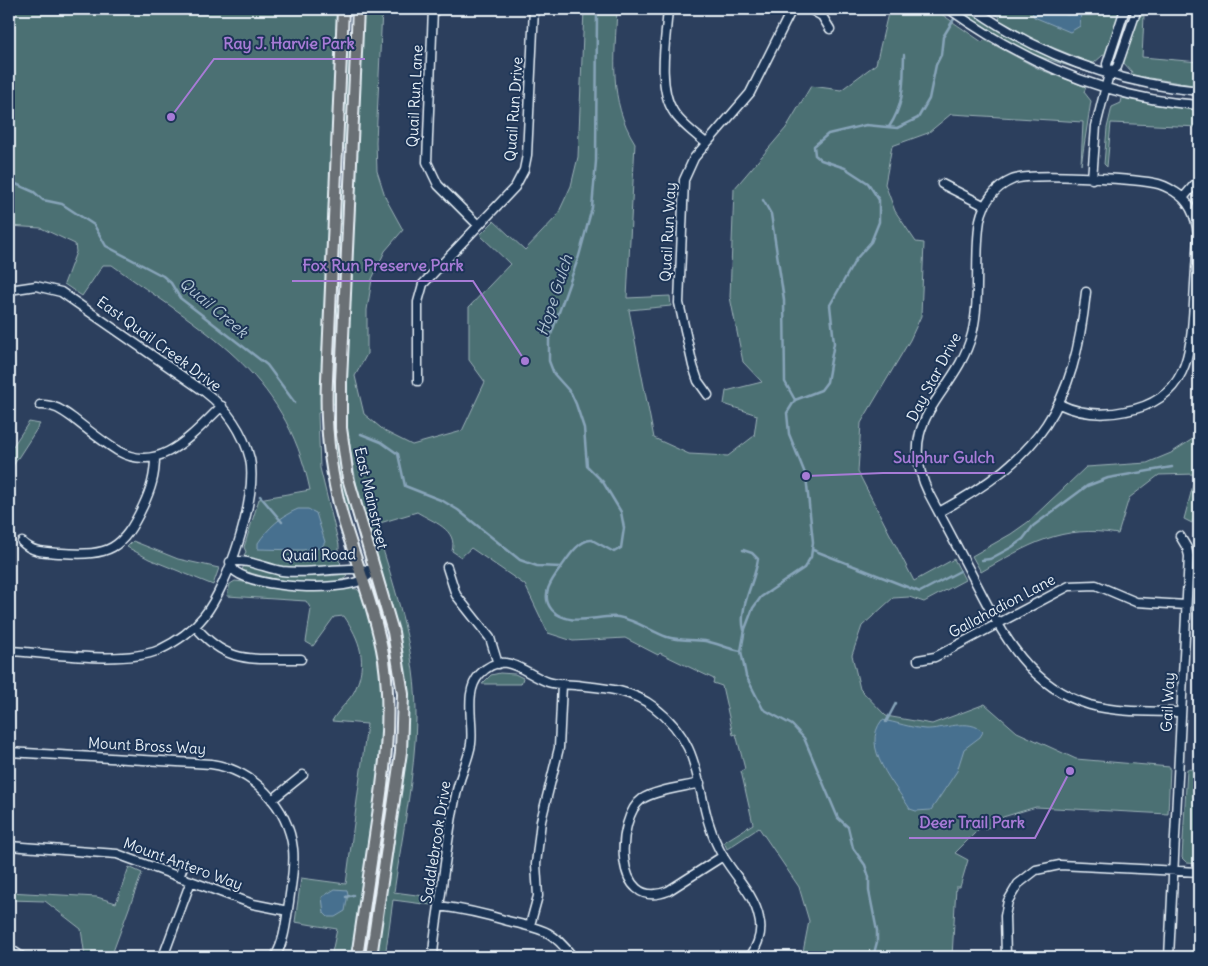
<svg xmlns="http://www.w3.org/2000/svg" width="1208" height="966" font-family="Delius,sans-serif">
<rect width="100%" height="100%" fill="#2c3f5d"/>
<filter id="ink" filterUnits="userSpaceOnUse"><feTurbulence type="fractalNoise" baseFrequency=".02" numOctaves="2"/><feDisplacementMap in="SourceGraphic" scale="10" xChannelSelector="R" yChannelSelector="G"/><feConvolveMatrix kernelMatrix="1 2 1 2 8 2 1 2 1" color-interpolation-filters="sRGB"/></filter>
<g filter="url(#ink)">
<path fill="#4c7073" stroke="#9ab0b6" d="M9,9h329l-17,403 -3,1 2,55 19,77v16l2,2 -2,2c-21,7 -78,5 -95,-10l2,-3 -2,-5 15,-48 51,-9c-25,-120 -107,-159 -198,-225h-9l-21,31 -18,-12 12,-32 -1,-8 -34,-16 -32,-2z
M364,9h18l-6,133 1,29 9,28 17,31 -18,21 -13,28 -5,31v44l-12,22 9,38 22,18 26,13 50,-14 23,-49 -16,-22v-53l41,-43 -30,-29 14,-14 31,29 32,-34 14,-30 7,-29 6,-148h33c-2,48 -9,91 18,134l-8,155 43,-2 1,10 -42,4 25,128 35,16 39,2 26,-20 3,-21 -33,-11 2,-13 36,-9 -19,-20 -13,-65 4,-108 52,-61 25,-42 30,4 35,-26 13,-55h45l48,33 3,-2 54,29 47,18 -2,5 7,9 -10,64 2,-43 -132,-8 -23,19 -36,13 -7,38 10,27 21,31 8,1 -3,73 -11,24 -49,83 -3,49 56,109 40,-22 11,21 -41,22 -15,-5 -16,1 -31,28 -10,29 8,34 26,27 46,8 53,-20 32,28 59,27 94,8 -2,47 -132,-7 -33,10 -18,13 -3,-4 -27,27 13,7 -8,27h-4l-4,70h-150l7,-36 -10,-34 -40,-59 -32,21 -3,-7 29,-18 -12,-53 4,-2 -9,-35 -3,1 -11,-49 -9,-3 1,-4 -54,-26 -2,2 -33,-17 -52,3 -25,-8 -23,-48 -54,-37 -10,9 -9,-6c6,-22 -19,-29 -35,-39l-37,11 -3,7c19,62 40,124 39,189 -1,58 -14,116 -22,173l38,5 -1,8 -38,-5 -8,57h-9l31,-207 1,-46 -2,-28 -9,-48 -39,-134 -12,-72 2,-104z
M957,9h9l50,32 74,32 -67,-22z
M987,9h134l-16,47 -2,-1 -10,9 -58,-24 -36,-20 1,-3z
M1137,16h7l-2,41 57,5v24l-68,-11 1,-3 -10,-11z
M347,42h4l-4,107h-5z
M1122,98l77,13v16l-88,-4 -4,44 -3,-3 3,-36 5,-21 9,-4z
M340,185l5,1 -3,70 -5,-1z
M335,300h5l-4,104h-5z
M29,422l11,2 -31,48v-20z
M1199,435v68l-7,20 -8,-4 12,-45 -37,1 -30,23 -11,36c-57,-10 -90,11 -137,38l-9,-16 39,-22 17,-12 58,-55 61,-4 24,-10z
M338,440l13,71 -5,1 -13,-71z
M133,541l45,18 41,9 -6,17 -64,-26 -22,-12z
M244,565c34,11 66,14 102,9l1,3c-23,15 -81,2 -105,-7z
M235,581c20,2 41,8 62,9 20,1 41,-4 60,-1 7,6 9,19 12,27 24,76 11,152 -1,229 -6,37 -11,75 -17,112h-20l6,-28 -42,-7 6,-44 45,6 21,-160 -35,-3c6,-11 18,-21 23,-31 13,-29 5,-50 -11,-74l-10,1 -21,29 -7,-4 5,-33 -5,-8 -79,-5 3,-12z
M500,673l15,1 8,4 -2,6h-39l9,-9z
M1187,769l12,1v94l-12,-1 -5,-5z
M129,867l13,6 -31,84h-26l-4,-28 -36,-28 -36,-1v-8l88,5 19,6z"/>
<path fill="#47708f" stroke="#87a4b9" d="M1031,9h22l14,6 14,-3 -1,14 -10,6 -36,-15z
M298,509h10l8,4 9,29 -4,6 -19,2 -44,-1v-6c10,-15 23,-27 40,-34z
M882,720c14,2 29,8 43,9 17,1 45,-12 58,3l-3,5 -16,12 -7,22 -26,39 -15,1 -6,-2c-15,-25 -50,-61 -28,-89z
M335,889l12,1 1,4 -3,17 -10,6h-7l-4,-4 -2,-16z"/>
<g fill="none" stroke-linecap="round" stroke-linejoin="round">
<path stroke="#87a4b9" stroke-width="2.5" d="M597,9l-1,152 -4,47 -13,48 -30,84v21l5,13 17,19 5,11 8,24 3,38 16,16 18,30 3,16 -3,20 -7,4 -22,-12c-12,-1 -23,16 -30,26 -9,12 -23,29 -10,44 17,18 45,5 66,7 18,3 32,14 49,20 11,4 26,2 38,4 12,2 23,8 36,10
M889,127c16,-24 14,-44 15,-72
M9,181l25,11 9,8 19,4 32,21 12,21 57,30 8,7 9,15 87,67 28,38
M763,200l8,14 13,86 1,82 10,18
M361,434l20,8 17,12 7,32 38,15 15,9 62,50 17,6 24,1
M260,496l22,26
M743,550l9,3 6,6c-3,23 -20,49 -14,71
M813,550l107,42 40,-21
M982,560l8,-1 22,-12 11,-8 10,-13 54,-40 21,-8 64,-11
M886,722l10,-19
M346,897l7,-2
M873,957l4,-15v-11l-8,-40v-14l-4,-12 -12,-17 -5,-21 -10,-9 -34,-80 -12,-13 -29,-16 -17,-33 -5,-25 4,-22 8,-21 8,-11 43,-29 7,-11 2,-15 -7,-66 -17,-42 -2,-21 8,-13 26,-10 6,-8 7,-39 -4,-38 26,-46 15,-17 8,-20v-22l-11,-17 -23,-15 -24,-8 -6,-5 -1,-9 14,-12 38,-9 31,3 21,-10 11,-19 7,-34 5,-10 2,-18 17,-28"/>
<g stroke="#e8f1f8" stroke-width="11">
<path id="minor" d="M433,9l-6,153 11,23 40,40
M668,9c-2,29 -11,77 5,102 7,12 22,23 33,32
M810,9l12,7 8,13
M949,9c75,53 157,90 250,96
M974,9c67,47 143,74 225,82
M1109,74l8,-7 20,-58
M1092,179l4,-53 13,-52 -2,-10 18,-55
M942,184l43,22
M1183,198l11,-13
M9,290l27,-4 25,6 144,100c22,17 38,39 45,67 8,38 -22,127 -46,157 -12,15 -28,26 -45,34 -36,15 -110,3 -150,1
M418,381v-79l5,-18 92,-97 9,-17 3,-15 7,-146
M708,395l-10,-14 -5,-15 -14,-63 5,-123 10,-22 56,-65 42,-84
M1059,404c21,10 44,12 67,7 61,-11 65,-57 68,-108 1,-23 3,-46 4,-69 -2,-17 -8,-33 -23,-42 -6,-4 -14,-8 -21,-9 -23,-4 -124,-11 -142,-3 -17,7 -28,22 -32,40 -6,36 1,79 -8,114 -16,62 -80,84 -43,160 16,30 32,60 48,91 27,52 53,102 113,120 29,8 62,6 91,7
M40,405c14,-1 23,6 34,14 14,11 29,23 44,32 43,24 75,-18 104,-45
M939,512c102,-55 135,-105 147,-220
M22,542c11,11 24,10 39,11 49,3 61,-3 82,-47 8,-17 12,-30 12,-49
M230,562c2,4 3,8 6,10 22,16 102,20 126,8 4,-2 8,-6 12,-9
M230,562c17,-4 34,6 52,9 31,4 62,-6 92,0
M447,567l9,28 34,43 8,26
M195,626c33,40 59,32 106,33
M918,660l17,-3 134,-71 27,-1 40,17 50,3
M9,752l202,12c42,6 77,42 82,85 2,17 -2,36 -4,53 -3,19 -4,38 -14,55
M700,783c-16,4 -45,7 -58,16 -26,18 -30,114 26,92l55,-35
M272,800l31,-25
M9,846l108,8 136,50 35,7
M179,877l5,-13
M439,906c24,3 46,8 69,15 34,9 41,6 65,36
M530,925l8,-29 -2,-32 5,-43 18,-73 3,-64
M9,948l13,9
M163,957l28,-76
M433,957c1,-26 7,-53 10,-79 4,-28 7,-56 13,-83 3,-18 12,-33 15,-51 3,-22 -8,-52 9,-70 25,-26 44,0 68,8 9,3 18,2 27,3 28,3 56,4 79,22 55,42 38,89 65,142 11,23 35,43 40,69 4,14 -1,27 -9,39
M1006,957l-1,-41 3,-15 10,-17 18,-14 24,-5 139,7
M1169,957l20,-401 -2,-8 -7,-12"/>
</g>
<g stroke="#e8f1f8" stroke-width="14">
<path id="major" d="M343,9l-16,371c-2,46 3,91 15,135 14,48 34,96 42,145 8,56 1,108 -7,162 -7,45 -13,90 -20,135
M358,9l-17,372v47l7,50 45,154 10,62 -2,58 -30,205"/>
</g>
<use href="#minor" stroke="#1d3557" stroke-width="8"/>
<use href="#major" stroke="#6a7074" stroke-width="10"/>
</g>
</g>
<g text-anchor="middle" stroke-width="4" stroke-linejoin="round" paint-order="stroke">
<g font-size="15" fill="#e8f1f8" stroke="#1d3557">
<text transform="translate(415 96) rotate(-87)" y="5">Quail Run Lane</text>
<text transform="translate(514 109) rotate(-86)" y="5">Quail Run Drive</text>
<text transform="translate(668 232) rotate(-87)" y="5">Quail Run Way</text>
<text transform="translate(159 344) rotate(36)" y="5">East Quail Creek Drive</text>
<text transform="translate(934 377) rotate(-62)" y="5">Day Star Drive</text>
<text transform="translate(371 498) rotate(77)" y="5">East Mainstreet</text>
<text transform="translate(319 555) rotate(-1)" y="5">Quail Road</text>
<text transform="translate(1002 606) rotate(-28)" y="5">Gallahadion Lane</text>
<text transform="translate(1168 702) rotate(-87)" y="5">Gail Way</text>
<text transform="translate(147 746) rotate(3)" y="5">Mount Bross Way</text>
<text transform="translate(436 842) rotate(-81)" y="5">Saddlebrook Drive</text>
<text transform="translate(183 864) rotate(20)" y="5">Mount Antero Way</text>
</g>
<g font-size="16" font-style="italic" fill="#b0c4d3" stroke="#1d3557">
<text transform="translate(554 295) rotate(-72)" y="6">Hope Gulch</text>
<text transform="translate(214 307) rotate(40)" y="6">Quail Creek</text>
</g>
</g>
<path fill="none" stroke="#a77bd6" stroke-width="2" d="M171 117L214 59H365M525 361L473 281H292M806 476L883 473H1005M1070 771L1035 838H909"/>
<g fill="#a77bd6" stroke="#1d3557" stroke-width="2">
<circle cx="171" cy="117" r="5"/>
<circle cx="525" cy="361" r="5"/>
<circle cx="806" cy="476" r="5"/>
<circle cx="1070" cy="771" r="5"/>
</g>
<g font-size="16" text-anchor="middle" font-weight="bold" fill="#a77bd6" stroke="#1d3557" stroke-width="4" stroke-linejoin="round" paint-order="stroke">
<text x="289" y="49">Ray J. Harvie Park</text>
<text x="383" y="271">Fox Run Preserve Park</text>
<text x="944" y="463">Sulphur Gulch</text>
<text x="972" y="828">Deer Trail Park</text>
</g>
<rect width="1208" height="966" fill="none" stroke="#1d3557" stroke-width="30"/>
<rect x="15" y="15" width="1178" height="936" fill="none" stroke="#e8f1f8" stroke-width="2" filter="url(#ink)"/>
</svg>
